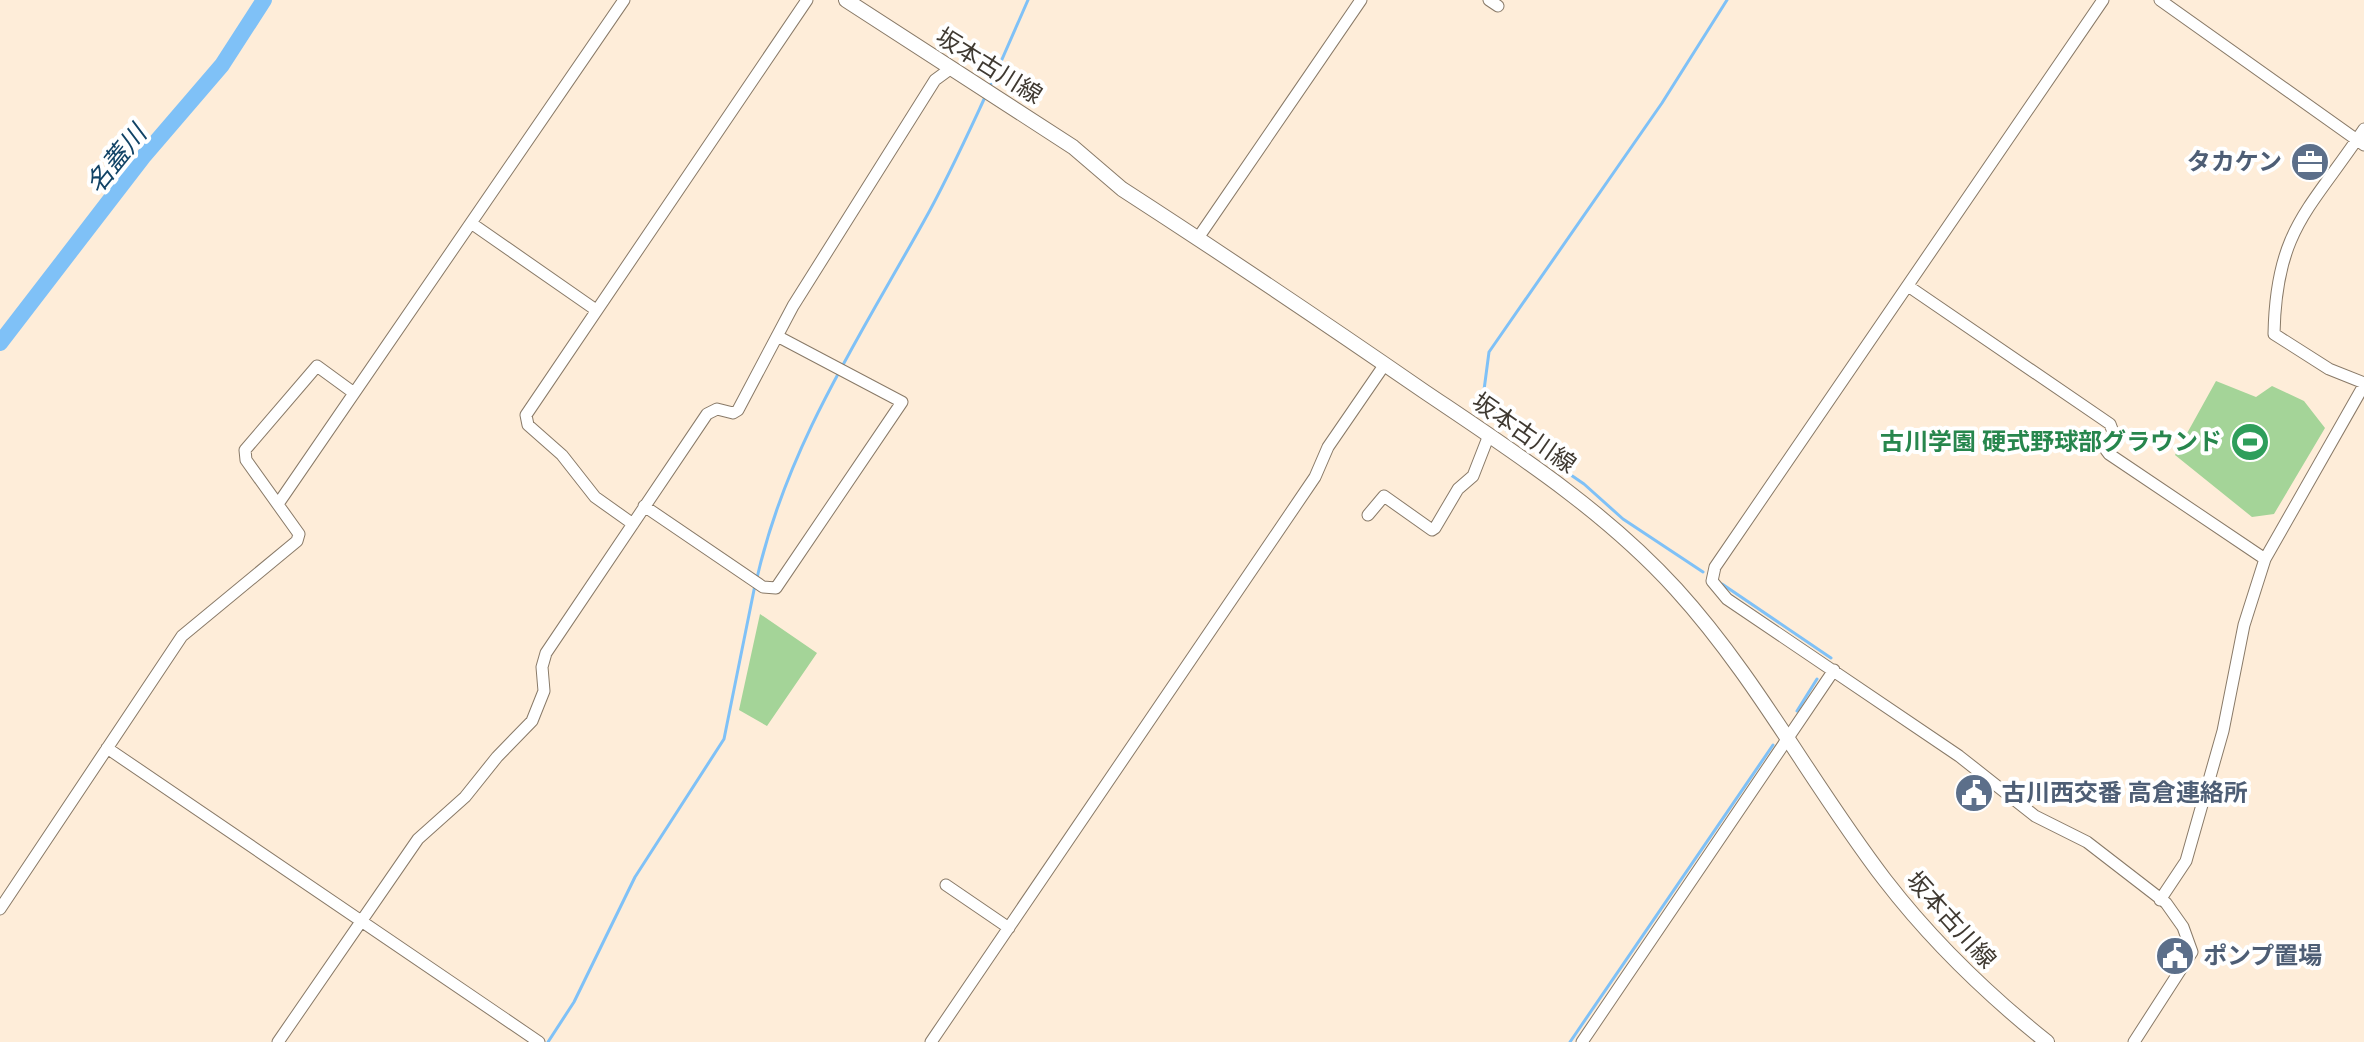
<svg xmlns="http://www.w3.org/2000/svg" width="2364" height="1042" font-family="Raleway,'Noto Sans JP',sans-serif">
<rect width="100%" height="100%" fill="#feedd9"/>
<path fill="#a4d498" d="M2216,381l40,16 16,-11 32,15 21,27 -51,86 -22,3 -77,-62z
M760,614l57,39 -50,73 -28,-16z"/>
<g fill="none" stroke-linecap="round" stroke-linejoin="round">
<path stroke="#7fc1f7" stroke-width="3" d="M989,89l39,-89
M1703,572l-80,-53 -39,-35 -77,-53 -23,-41 5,-38 173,-249 65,-103
M757,578c30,-132 102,-240 167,-357 23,-41 42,-83 62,-126
M1722,584l109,74
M1797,711l20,-32
M548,1042l26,-40 61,-125 89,-138 31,-154
M1570,1042l203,-297"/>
<path stroke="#7fc1f7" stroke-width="16" d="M0,343l143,-186 79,-92 42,-65"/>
<g stroke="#897a68" stroke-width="13">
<path id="minor" d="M1489,0l9,6
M2103,0l-388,567 -3,14 15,18 232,157 76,60 52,26 79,61 17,24 9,25 -58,90
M2160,0l204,145
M2364,129c-54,81 -88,100 -90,205l55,35 35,14
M471,223l125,87
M1198,238l163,-238
M1908,286l202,138 3,8 -7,18 3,4 156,105
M278,504l346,-504
M644,506l119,81 13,1 126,-186 -125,-66
M1368,515l16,-19 48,34 3,-2 23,-39 15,-13 16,-41
M633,524l-38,-27 -33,-42 -34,-30 -2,-10 281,-415
M107,748l432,294
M946,885l63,43
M2160,900l26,-39 37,-130 21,-106 21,-66 99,-174
M0,909l182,-273 115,-95 2,-7 -53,-74 -1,-10 72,-84 37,27
M278,1042l140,-203 47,-42 32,-40 35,-36 12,-30 -2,-24 4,-14 161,-239 10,-5 16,4 5,-3 55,-104 142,-226 15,-11
M931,1042l384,-565 13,-30 57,-83
M1582,1042l252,-372"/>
</g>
<g stroke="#897a68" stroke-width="16">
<path id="major" d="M846,0l227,147 49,42c102,66 203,134 303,203 89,60 179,118 251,197 81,89 136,196 209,291 47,61 102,114 162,162"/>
</g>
<use href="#minor" stroke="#fff" stroke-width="11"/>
<use href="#major" stroke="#fff" stroke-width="14"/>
</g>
<defs>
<g id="office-disc" transform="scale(2)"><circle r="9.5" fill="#5c6f8a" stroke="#fff"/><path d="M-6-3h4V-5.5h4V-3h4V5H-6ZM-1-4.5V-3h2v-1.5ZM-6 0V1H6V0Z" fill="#fff"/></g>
<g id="stadium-disc" transform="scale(2)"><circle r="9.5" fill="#2e9e5b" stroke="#fff"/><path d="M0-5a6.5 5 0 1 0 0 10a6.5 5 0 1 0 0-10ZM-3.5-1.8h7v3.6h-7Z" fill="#fff"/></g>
<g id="civic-disc" transform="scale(2)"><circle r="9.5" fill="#5c6f8a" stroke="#fff"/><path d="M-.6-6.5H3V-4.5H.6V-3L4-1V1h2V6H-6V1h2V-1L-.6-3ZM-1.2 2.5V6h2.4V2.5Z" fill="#fff"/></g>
</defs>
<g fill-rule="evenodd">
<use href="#office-disc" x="2310" y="162"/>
<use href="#stadium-disc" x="2250" y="442"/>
<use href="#civic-disc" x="1974" y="793"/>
<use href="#civic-disc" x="2175" y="956"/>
</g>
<g text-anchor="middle" stroke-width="8" stroke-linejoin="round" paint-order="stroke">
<g font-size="24" fill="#3f3931" stroke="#fff">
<text transform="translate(989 66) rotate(32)" y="8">坂本古川線</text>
<text transform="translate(1524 433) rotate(35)" y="8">坂本古川線</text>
<text transform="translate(1951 920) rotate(48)" y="8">坂本古川線</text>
</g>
<g font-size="24" font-weight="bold" fill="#4e5e75" stroke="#fff" text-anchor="start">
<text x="2282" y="170" text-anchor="end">タカケン</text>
<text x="2002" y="801">古川西交番 高倉連絡所</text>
<text x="2203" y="964">ポンプ置場</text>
</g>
<g font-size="24" font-weight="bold" fill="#27864d" stroke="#fff" text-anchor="end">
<text x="2222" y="450">古川学園 硬式野球部グラウンド</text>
</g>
<g font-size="26" font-style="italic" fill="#114366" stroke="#fff">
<text transform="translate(116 159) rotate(-51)" y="9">名蓋川</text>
</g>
</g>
</svg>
